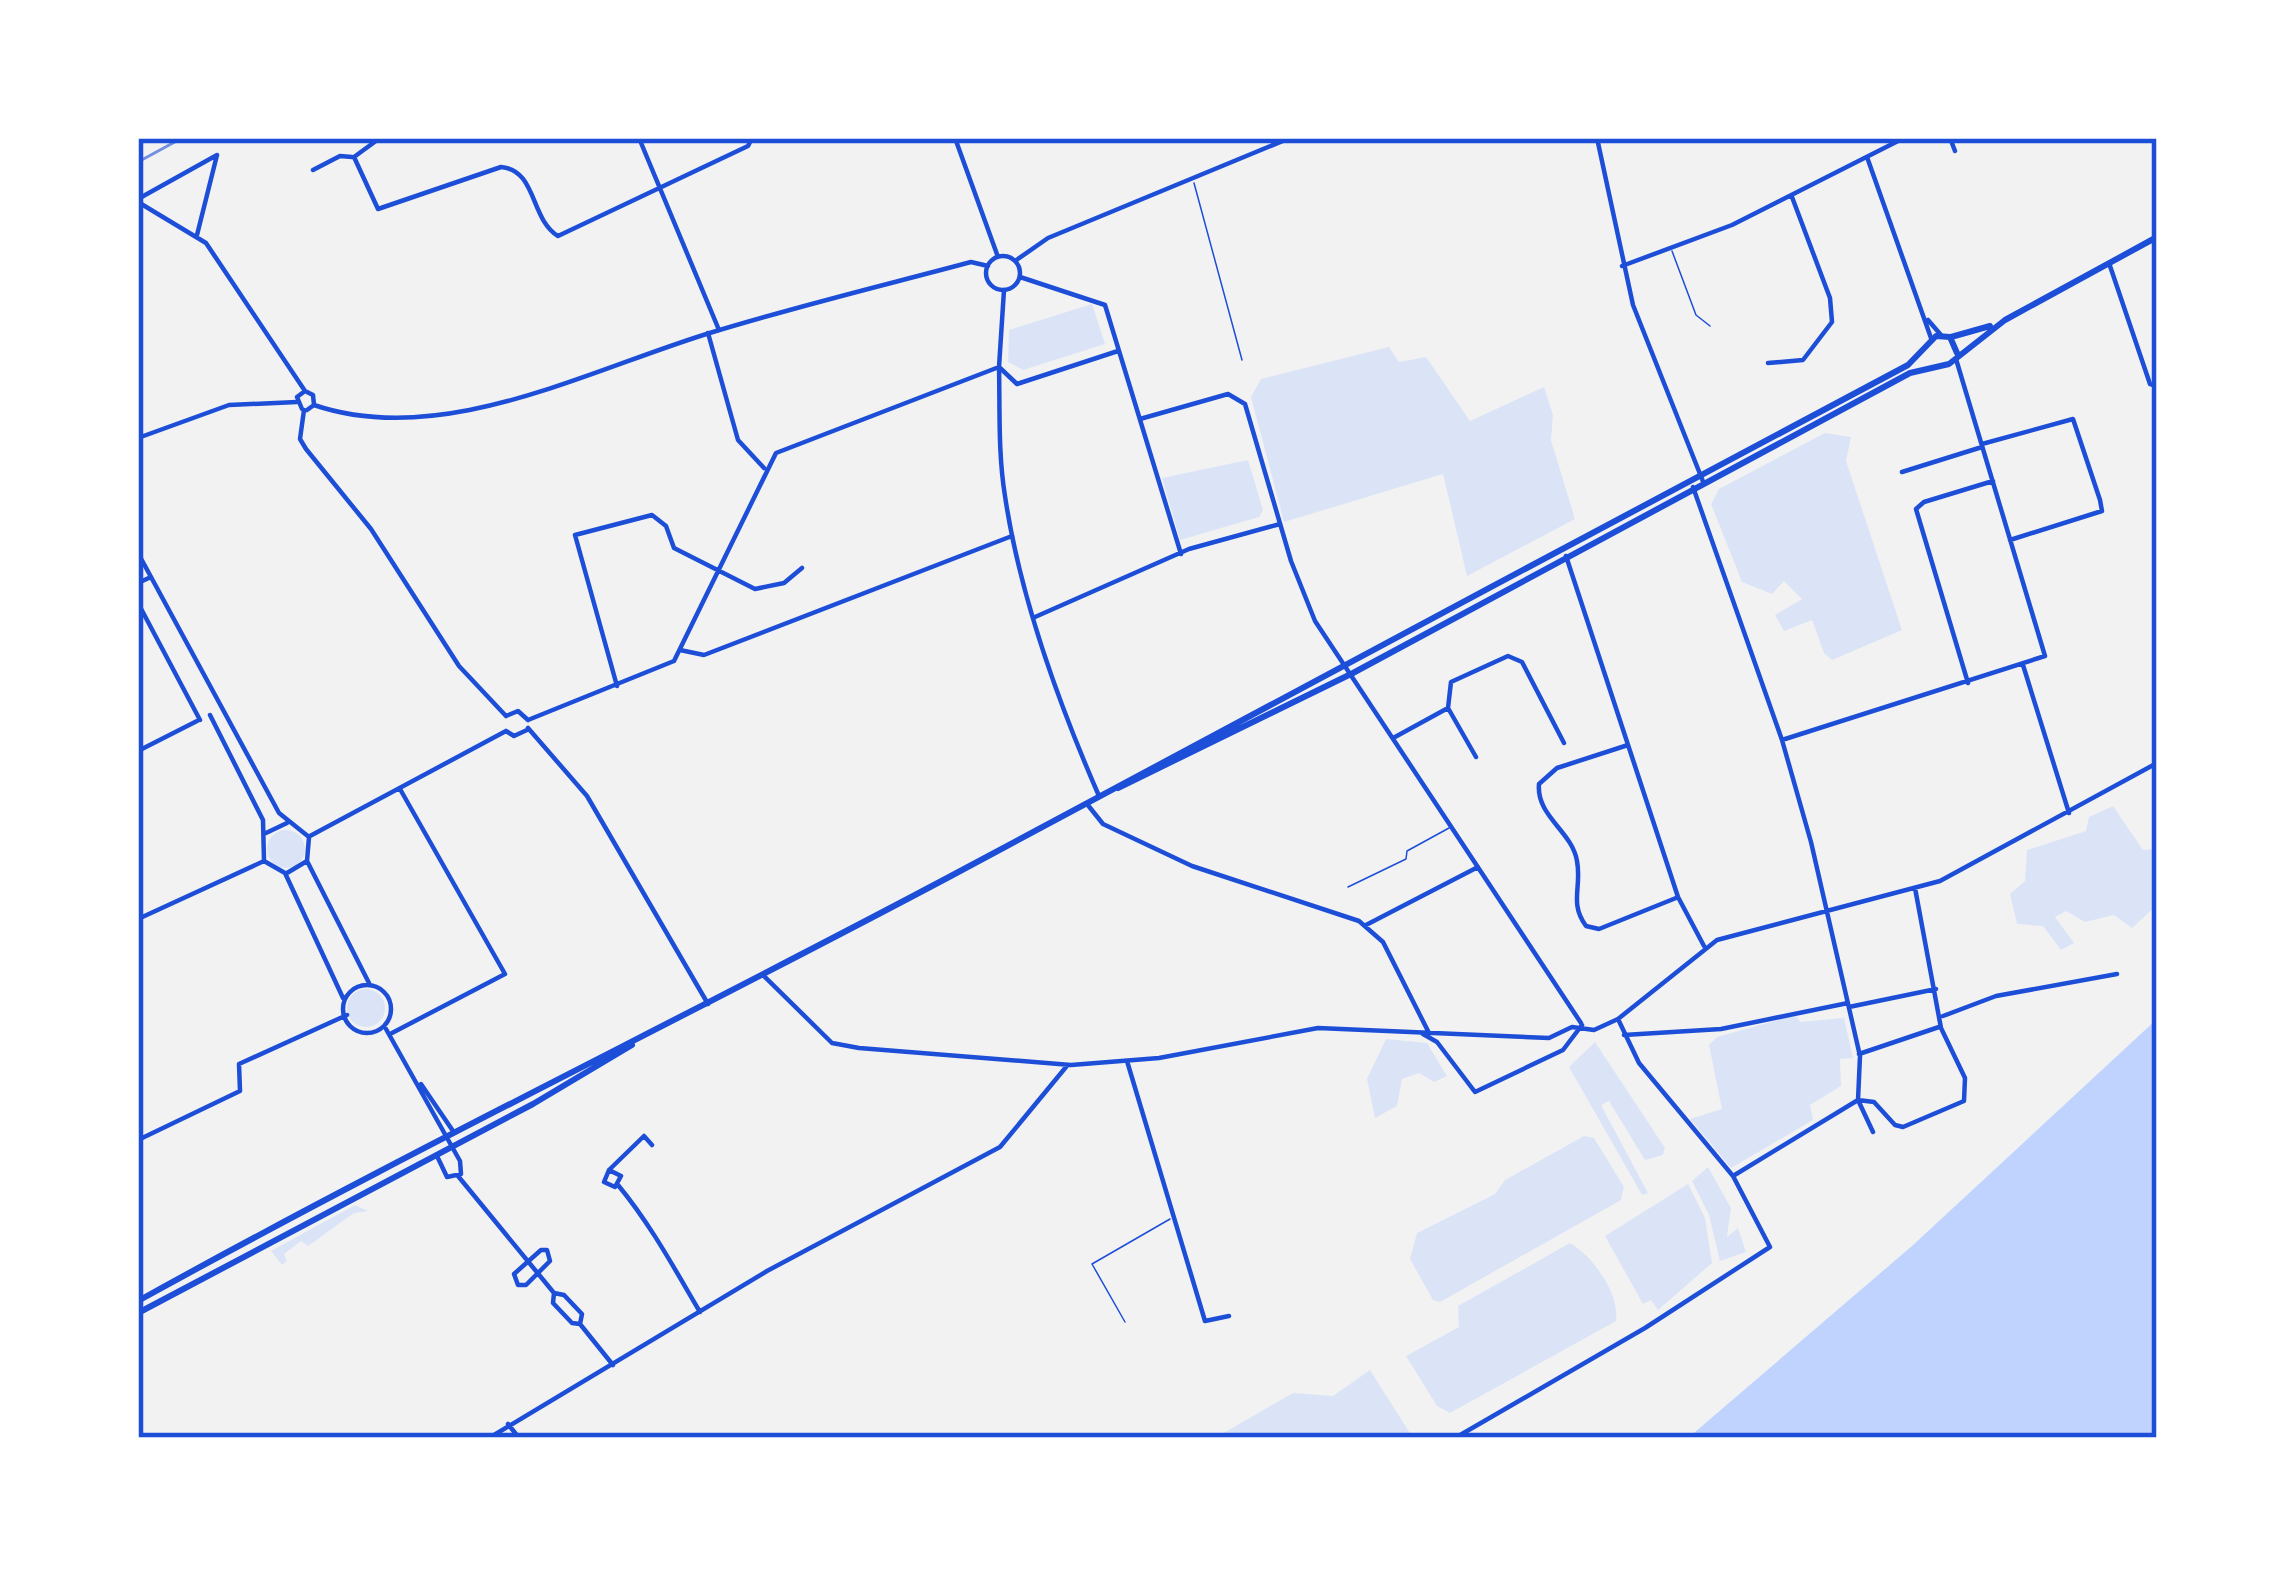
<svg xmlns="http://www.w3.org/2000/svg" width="2295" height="1576" font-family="'Golos Text',sans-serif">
<rect width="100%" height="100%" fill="#f2f2f2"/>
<path fill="#dbe4f7" d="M1092,304l13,40 -82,26 -15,-8 1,-32z
M1389,347l10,15 27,-5 44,64 74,-34 9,28 -2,25 24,79 -108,57 -24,-102 -159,48 -33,-125 10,-18z
M1825,433l26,4 -5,24 56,169 -70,30 -8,-7 -12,-33 -28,11 -9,-16 27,-16 -18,-18 -12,13 -30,-12 -31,-78 8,-15z
M1248,460l15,50 -4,7 -79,23 -18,-62z
M2113,806l30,44 14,-1v56l-25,23 -18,-13 -29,7 -19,-11 -11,6 19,26 -13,7 -18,-24 -26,-2 -7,-30 15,-13 2,-31 59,-19 3,-14z
M267 849a19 19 0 1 1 38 0a19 19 0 1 1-38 0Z
M347 1008a19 19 0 1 1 38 0a19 19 0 1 1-38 0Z
M1796,1015l4,7 44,-4 9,40 -13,1 1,27 -31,19 3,15 -82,48 -41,-49 32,-10 -13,-64 8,-8z
M1386,1039l41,4 20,33 -13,6 -15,-9 -17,6 -5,27 -22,12 -8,-39z
M1595,1042l70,106 -2,7 -18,5 -36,-59 -8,4 47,88 -6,2 -73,-128z
M1584,1136l10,2 30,49 -3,13 -181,102 -7,-2 -23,-41 7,-26 78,-39 10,-14z
M1708,1167l23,41 -4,29 11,-9 8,24 -26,9 -11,-46 -17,-34z
M1688,1184l17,34 7,45 -54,47 -7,-10 -8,4 -38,-68z
M355,1205l13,6 -14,2 -46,33 -7,-5 -17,13 3,7 -5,4 -11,-14z
M1570,1243c23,13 50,51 46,78l-166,92 -13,-7 -31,-50 53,-29 -1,-21z
M1370,1370l43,68h-198l78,-45 40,3z"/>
<path fill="#bfd3fe" d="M2157,1019v419h-469l224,-192z"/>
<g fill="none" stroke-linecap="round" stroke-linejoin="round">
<path stroke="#1d4ed8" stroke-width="1.5" d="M1194,183l48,177
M1672,251l24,64 14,11
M1348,887l58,-28 1,-8 42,-23
M1125,1322l-33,-58 78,-45"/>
<path stroke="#1d4ed8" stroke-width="4.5" d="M380,138l-26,19 24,52 123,-42c36,3 29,52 57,69l190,-90 4,-8
M639,138l80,192
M1950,138l5,13
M1867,157l64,181
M313,170l27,-14 12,1
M138,199l79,-44
M138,202l68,41 99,148 8,4 1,10 -7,5
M197,235l20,-80
M2109,263l41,121 7,2
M1622,266l110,-41 172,-87
M1020,277l85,28 76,249
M1928,320l13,15
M708,333l30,107 26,28
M1768,363l35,-3 29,-38 -2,-24 -38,-101
M999,367l18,17 101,-33
M999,367l5,-77
M302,409l-5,-12 8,-6
M304,410l-4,29 6,10 65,80 88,137 47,50
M1140,419l88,-25 17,10 46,157 24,60 266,402
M1982,444l91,-25 27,81 2,11 -92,29
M1902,472l80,-25
M1693,487l89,253 29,102 49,214 -2,44 15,32
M138,553l141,260 30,24 -2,24 62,122
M1566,556l112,341 26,49
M138,583l13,-6
M138,603l62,117
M1035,617l154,-68 91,-25
M680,650l24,5 308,-119
M2023,665l46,148
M1968,683l-52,-174 8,-7 69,-21
M617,686l-42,-151 77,-20 14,11 8,22 81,41 29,-6 18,-15
M1448,708l3,-26 57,-26 14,6 42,81
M210,715l53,105 1,41 21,12 58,125
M506,716l12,-5 10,9
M528,720l146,-59 102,-208 223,-86
M528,728l59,68 121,208
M506,731l8,5 13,-6
M1395,737l53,-29 28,49
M1782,740l263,-84 -89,-297
M1628,745l-71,23 -18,16c-3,32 33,47 38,77 5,26 -8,42 9,65l13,3 77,-31
M138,751l59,-30
M1087,804l16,20 89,42 167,55 24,21 46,91
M266,833l21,-10
M310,836l196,-105
M287,873l20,-12
M138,919l126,-58
M1366,925l112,-58
M763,975l69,68 27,5 212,17 88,-7 159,-30 231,10 23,-11 22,3 24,-11 99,-79 223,-59 217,-118
M343 1009a24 24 0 1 1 48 0a24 24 0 1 1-48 0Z
M1849,1007l87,-18
M1943,1016l53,-20 121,-22
M386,1029l74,132 1,13 -14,3 -10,-21
M392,1033l113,-59 -105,-185
M1423,1034l14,8 38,50 88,-42 19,-25
M1624,1035l97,-6 127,-26
M1859,1054l80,-27
M1127,1061l78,260 24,-5
M421,1084l32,47
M138,1140l102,-49 -1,-27 108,-49
M609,1170l-5,12 11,5 6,-11 -12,-6 35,-34 8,9
M458,1176l96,117 -1,10 19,20 8,1 2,-10 -18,-19 -10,-2
M1733,1176l125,-76 16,2 21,23 8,2 61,-26 1,-23 -24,-50 -26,-140
M618,1185c33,40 56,83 82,127
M541,1250h6l3,11 -24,24h-8l-4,-11z
M580,1324l33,41
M508,1424l11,14
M489,1438l278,-167 233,-124 66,-80
M1455,1438l190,-110 125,-81 -37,-71 -94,-113 -21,-44"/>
<path stroke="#1d4ed8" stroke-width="4.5" d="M955,138l43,119
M1597,138l36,167 71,179
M986 273a17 17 0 1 1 34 0a17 17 0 1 1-34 0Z
M1015,261l33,-23 242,-100
M999,367c1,43 -1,86 6,129 15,101 53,206 94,300
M314,405c129,44 276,-36 399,-73 85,-26 172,-47 258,-70l17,4
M138,438l91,-33 68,-3"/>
<path stroke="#1d4ed8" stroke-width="6" d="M1951,337l39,-11
M1118,788l235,-115 557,-300 39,-9 56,-44 152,-83
M138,1301c267,-148 542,-281 811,-424 321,-170 638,-343 959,-512l28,-29 14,1 7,16
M138,1313l395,-209 99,-59"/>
<path stroke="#7290e2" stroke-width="3" d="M138,162l44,-24"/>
</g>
<rect width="2295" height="1576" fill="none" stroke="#ffffff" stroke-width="282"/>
<rect x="141" y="141" width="2013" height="1294" fill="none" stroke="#1d4ed8" stroke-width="4.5"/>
</svg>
